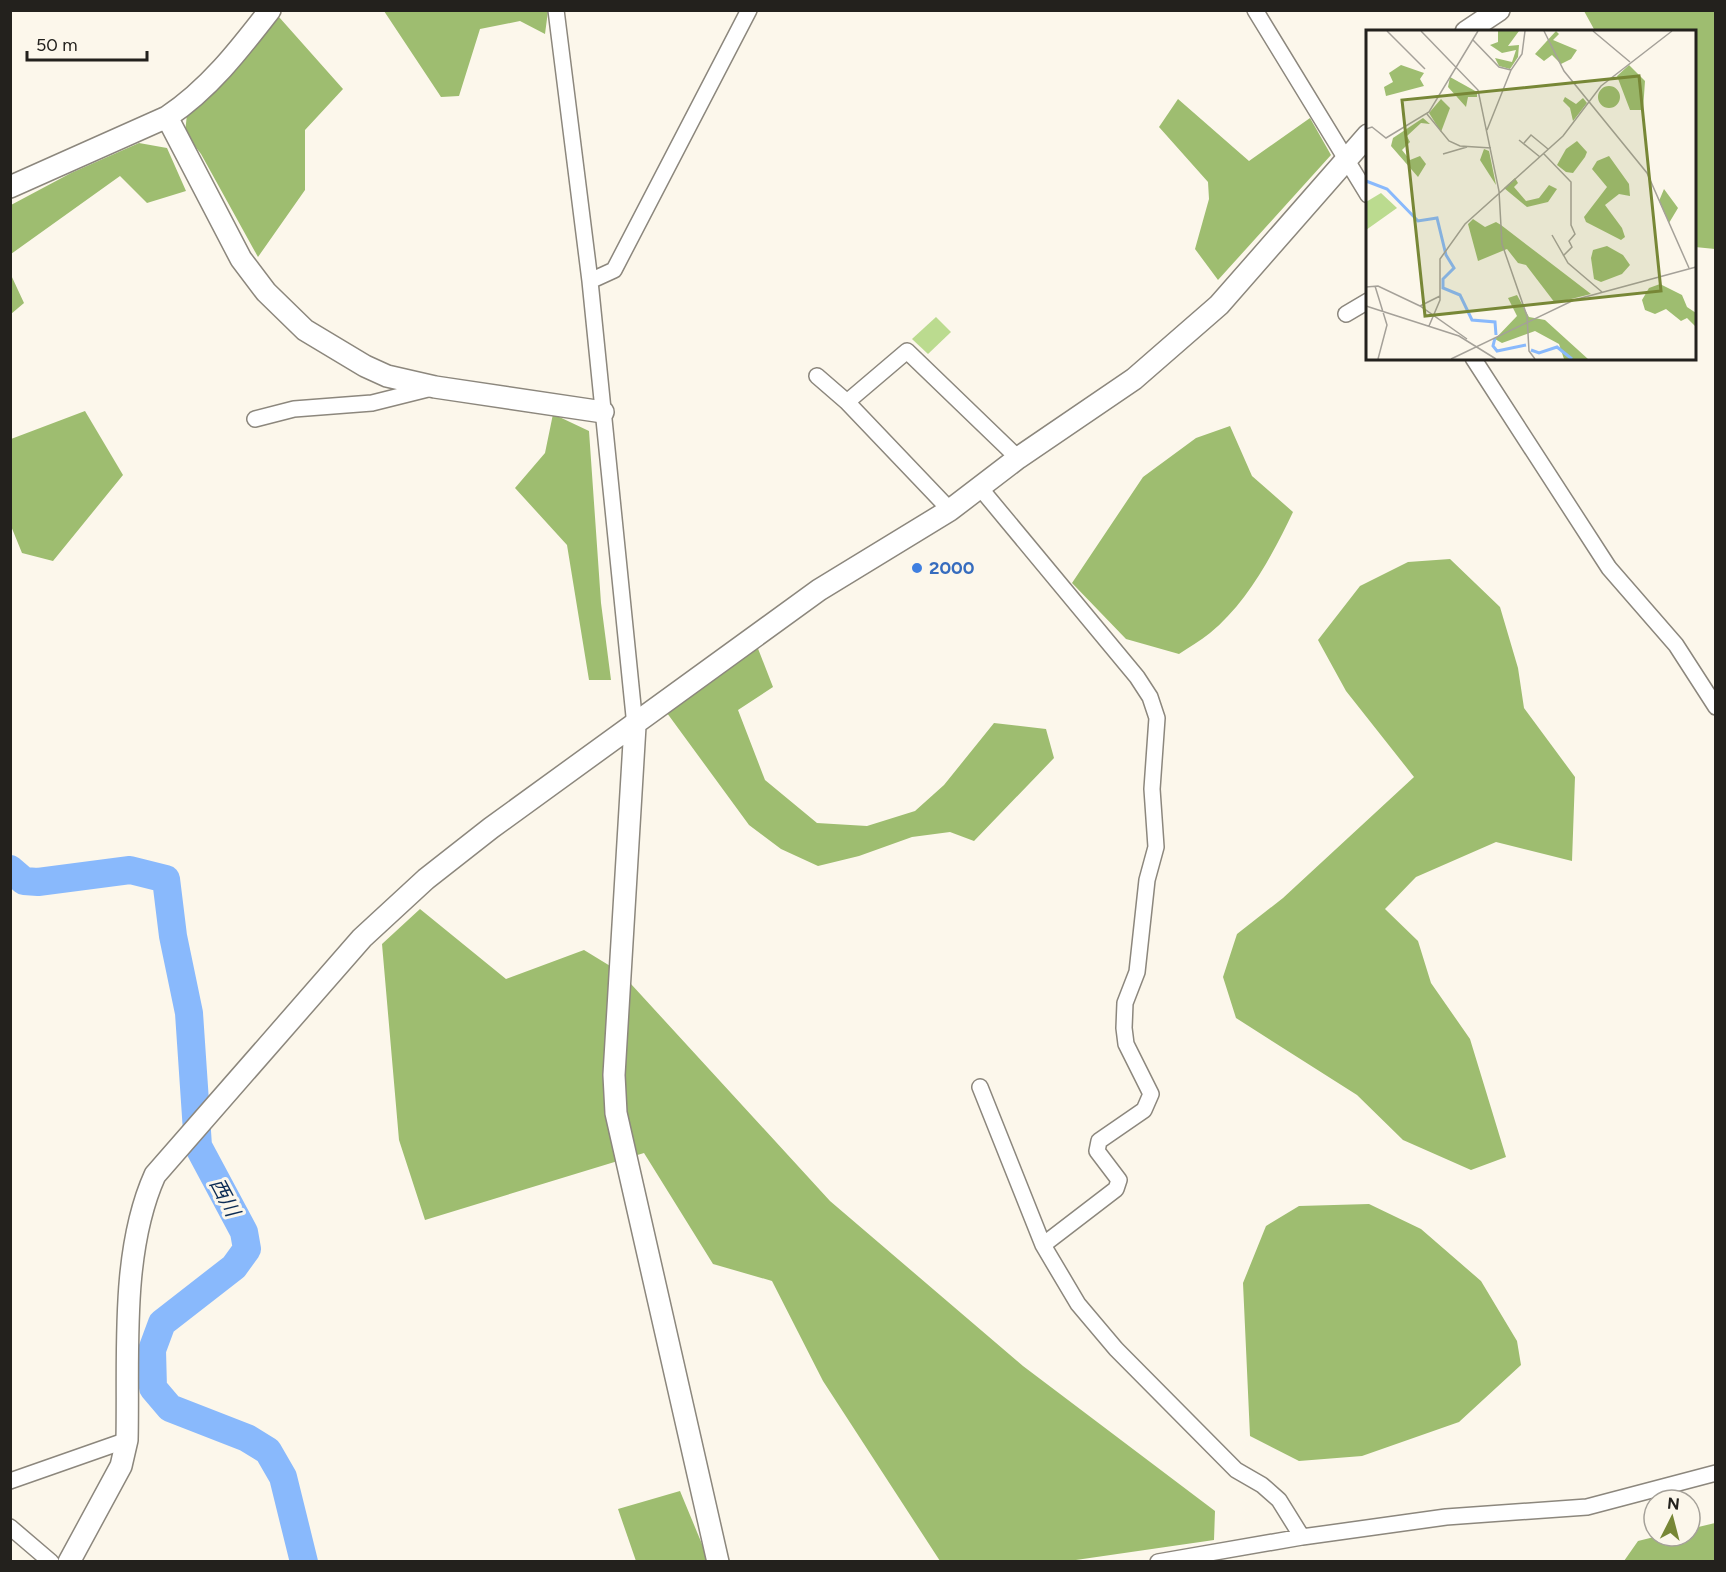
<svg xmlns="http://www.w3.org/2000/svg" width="1726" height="1572" font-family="Figtree,'Noto Sans JP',sans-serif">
<rect width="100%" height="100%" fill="#fcf7eb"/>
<path fill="#bbdb8f" d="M936,317l15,15 -23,22 -16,-15z"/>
<path fill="#9ebd70" d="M384,11h164l-3,23 -25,-13 -40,8 -21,67 -18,1z
M1584,11h131v238l-20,-2 -1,-215 -99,-1z
M279,17l64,72 -38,41v60l-47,67 -57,-103 -16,-21 2,-19z
M1178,99l71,62 61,-43 21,37 -113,125 -23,-31 14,-50 -1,-17 -49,-55z
M139,143l28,5 19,43 -39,12 -27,-27 -109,78v-49l60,-32z
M11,275l13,28 -13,11h-1z
M85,411l38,64 -70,86 -31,-8 -11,-27v-87z
M553,414l36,17 12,172 10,77h-22l-22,-135 -52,-57 30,-35z
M1230,426l22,50 41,36c-20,42 -46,91 -83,121 -10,8 -21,14 -31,21l-53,-15 -54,-56 71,-106 53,-39z
M1450,559l50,48 18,61 6,40 51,69 -3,84 -76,-19 -80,35 -31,32 33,32 13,42 39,56 36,118 -35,13 -68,-30 -46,-45 -121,-77 -13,-41 14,-43 46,-36 131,-121 -68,-86 -28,-51 42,-54 48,-24z
M757,646l16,41 -35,23 27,70 52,43 50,3 48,-15 29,-26 50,-62 52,6 8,29 -80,83 -24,-9 -38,5 -53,19 -41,10 -37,-17 -32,-24 -82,-112z
M420,909l86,70 78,-29 36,22 210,229 193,165 192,145 -1,29 -145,21h-129l-117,-180 -51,-100 -59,-17 -69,-111 -219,67 -26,-80 -17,-196z
M1369,1204l52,25 60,52 36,60 4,24 -62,57 -97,34 -63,5 -49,-25 -7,-153 23,-57 33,-20z
M680,1491l29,70h-73l-18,-52z
M1715,1523v38h-91l14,-20 20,-5h32v-7z"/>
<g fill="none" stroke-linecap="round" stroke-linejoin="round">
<path stroke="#89b9fc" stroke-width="28" d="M10,869l14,12 14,1 92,-12 36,9 7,57 16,77 9,133 46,86 3,17 -13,18 -72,56 -10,27 1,38 17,20 77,30 21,13 15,26 21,85"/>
<g stroke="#8c877d" stroke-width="18">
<path id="street" d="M556,10l34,271 45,445
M1255,10l113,185
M590,281l24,-11 135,-260
M1346,314l22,-13
M1473,358l136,210 67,77 40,62
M817,376l30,26 103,108
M847,402l60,-51 111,107
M255,419l39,-10 78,-6 60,-15
M981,489l156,188 13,20 7,21 -5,71 4,58 -9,33 -10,92 -12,31 -1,25 2,16 25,50 -7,16 -45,31 -2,10 22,29 -3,9 -73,56
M980,1087l63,158 35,59 38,45 120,121 26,15 17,15 23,37
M10,1481l117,-41
M10,1527l41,35
M1158,1562l144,-25 144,-20 141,-10 129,-34"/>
</g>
<g stroke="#8c877d" stroke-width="24">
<path id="secondary" d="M1466,32l33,-22
M167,117l74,142 25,33 39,38 60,36 22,10 48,11 168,25
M10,187l157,-70c42,-28 72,-67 103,-107
M635,726l-21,349 2,38 102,449
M69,1562l52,-96 6,-26c2,-85 -7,-187 28,-265l207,-237 64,-59 65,-51 328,-238 131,-80 68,-52 116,-79 85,-74 149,-170"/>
</g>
<use href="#street" stroke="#fff" stroke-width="15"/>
<use href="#secondary" stroke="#fff" stroke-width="21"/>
</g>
<circle fill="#3f7fe0" stroke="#fcf7eb" stroke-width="2" cx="917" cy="568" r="6"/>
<g text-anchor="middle" stroke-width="6" stroke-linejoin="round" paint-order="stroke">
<g font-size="18" font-weight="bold" fill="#366cbe" stroke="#fcf7eb" text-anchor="start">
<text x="929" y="574">2000</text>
</g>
<g font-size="20" font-style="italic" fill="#0b2b54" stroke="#fcf7eb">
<text transform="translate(225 1197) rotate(62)" y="7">西川</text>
</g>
</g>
<g transform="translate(1366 30)">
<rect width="330" height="330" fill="#fcf7eb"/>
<path d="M15,163l16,15 -31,22v-28z" fill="#bbdb8f"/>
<path d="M132,1h21l-11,15 11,-1 -1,12 -8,12 -11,-3 -4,-8 17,4 4,-12 -14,3 -12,-8 8,-3zM190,1l3,3 -6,6 24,10 -6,9 -10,5 -9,-9 -8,6 -9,-7zM35,35l23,8 -4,6 4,7 -38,10 -2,-9 9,-5 -4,-9zM263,35l16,16 -2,29h-13l-13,-34zM84,47l27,15v5h-9l-2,10 -18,-20zM232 67a11 11 0 1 1 22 0a11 11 0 1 1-22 0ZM199,67l11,7 7,-6 4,5 -14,18 -3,-13 -7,-7zM75,69l9,9 -9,24 -12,-19zM57,88l7,6 -9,-1 -14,13 3,6 -8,8 8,10 10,-4 6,8 -8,13 -27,-31 2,-8zM211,111l10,11 -2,5 -12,16 -7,-1 -9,-7 9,-16zM118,119l5,2 7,34 -16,-25zM243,126l20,28 1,12 -11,-2 -14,11 17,23 3,9 -4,3 -35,-18 -2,-5 23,-30 -15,-18 5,-8zM149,148l3,5 -4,4 12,14 13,-3 10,-13 8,4 -9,13 -21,5 -23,-19zM298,159l14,19 -9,15 -10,-22zM107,189l12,8 11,-5 5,3 90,69 -36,9 -29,-38 -8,-2 -11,-14 -29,12 -10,-37zM241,216l16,9 7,10 -8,9 -21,8 -7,-3 -3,-21 2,-8zM294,254l22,11 5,12 9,6v14l-9,-9 -6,3 -15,-12 -11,5 -10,-4 -3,-10 7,-12zM151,265l12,22 16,3 43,39h-24l-5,-15 -24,-13 -33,12 -7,-4 22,-23 -9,-18z" fill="#9ebd70"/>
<path fill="none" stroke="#89b9fc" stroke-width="3" d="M0,151l21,8 31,32 19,-3 9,37 8,13 -11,11v9l17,7 12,25 23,2 1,13M129,308l-2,8 4,5 29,-6M165,320l8,3 18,-6 15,12"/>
<path fill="none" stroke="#a5a199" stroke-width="1.5" d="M21,1l38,38M55,1l57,59 21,101 3,53 25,72 2,35 6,8M178,1l20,40 83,102 42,95M227,1l37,31M107,10l26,27 12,3M61,84l22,27 11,5 31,2M0,99l6,-2 14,11 43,-26 49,-81M121,100l24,-60 11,-16 3,-23M153,110l21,17M158,113l7,-8 17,14M177,123l28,29v43l4,9 -6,7 3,6 -9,9M77,124l24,-7M186,205l16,28 34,29M9,256l12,39 -9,34M0,257l12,-1 42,20 47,33M0,276l93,30 37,23M54,276l20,-10M63,296l11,-26v-41l25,-35 98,-88 38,-50 71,-55M85,329l123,-59 122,-33"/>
<path fill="#778736" fill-opacity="0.15" stroke="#778736" stroke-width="3" d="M273,46l22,215 -236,25 -23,-216z"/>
<rect width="330" height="330" fill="none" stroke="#23211d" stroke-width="3"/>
</g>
<rect width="1726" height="1572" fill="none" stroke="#23211d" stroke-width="24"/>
<g transform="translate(1672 1518) rotate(6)"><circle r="28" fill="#fcf7eb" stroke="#a5a199" stroke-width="1.5"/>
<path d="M0-4.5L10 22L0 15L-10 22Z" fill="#778736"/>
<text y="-9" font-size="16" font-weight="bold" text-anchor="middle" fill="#23211d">N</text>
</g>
<path d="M27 51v9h120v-9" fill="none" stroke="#23211d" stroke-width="3"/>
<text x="36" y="51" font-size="18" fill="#23211d" stroke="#fcf7eb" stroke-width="4.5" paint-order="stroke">50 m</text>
</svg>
